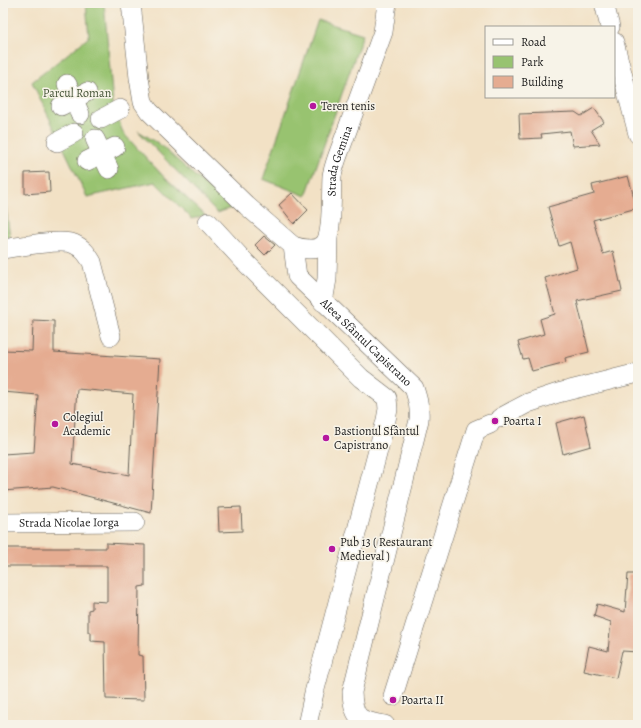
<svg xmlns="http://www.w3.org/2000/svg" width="641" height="728" font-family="Alegreya,serif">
<rect width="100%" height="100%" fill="#f7f3e8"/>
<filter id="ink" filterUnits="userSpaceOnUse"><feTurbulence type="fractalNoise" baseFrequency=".025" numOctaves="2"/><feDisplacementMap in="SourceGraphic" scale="8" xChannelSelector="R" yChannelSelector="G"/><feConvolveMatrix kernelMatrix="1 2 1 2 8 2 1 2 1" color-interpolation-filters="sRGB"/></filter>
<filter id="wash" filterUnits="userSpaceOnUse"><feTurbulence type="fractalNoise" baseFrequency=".012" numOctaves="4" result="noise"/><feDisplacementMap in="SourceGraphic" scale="16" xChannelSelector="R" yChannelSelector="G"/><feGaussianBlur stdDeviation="0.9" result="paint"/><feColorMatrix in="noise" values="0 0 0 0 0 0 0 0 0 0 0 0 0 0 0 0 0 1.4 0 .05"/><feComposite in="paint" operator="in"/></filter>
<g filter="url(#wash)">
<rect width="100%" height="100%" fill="#f2e1c5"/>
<path fill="#98c370" stroke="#5a7046" d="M86,3h18l9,101 10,29 42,45 40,37 -13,4 -37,-37 -68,15 -55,-115 57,-45z
M318,20l45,14 -57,162 -43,-17z
M138,131l20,12 73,65 -14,5z
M3,195h1l6,42 -7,1z"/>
<g id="blocks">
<path fill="#e5ac91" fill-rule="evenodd" d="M594,108l10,14 -13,8 9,14 -27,2 -3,-15 -29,3 1,4 -22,1 -1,-25 56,-2 6,4z
M49,172l1,20 -25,2v-21z
M628,176l9,32 -44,12 10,34 10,-3 9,40 -45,10 12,51 -24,6 1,4 -34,9 -4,-13 -5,1 -5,-17 26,-8 -4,-15 15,-5 -10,-36 32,-10 -7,-26 -11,4 -11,-39 46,-13 -2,-9z
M292,193l16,17 -14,14 -15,-19z
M264,236l11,9 -10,10 -10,-10z
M33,320l21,1v31l106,7 -9,154 -98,-26 -50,4v-37l31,-2 4,-57 -35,-3v-42l29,1zM77,389l56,5 -4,81 -57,-11z
M584,415l7,31 -28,8 -7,-31z
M241,507l1,24 -23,1 -1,-24z
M106,543l39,2v41l-6,1 -1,68 5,1 1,44 -38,-1 -1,-57 -14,-1v-9h-3v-22l4,-1v-8l15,1v-36h-104v-18h103z
M628,574h10v78l-16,-1 -6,27 -32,-7 5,-25 19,5 3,-29 -17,-6 3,-12 28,8z"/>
</g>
</g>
<g filter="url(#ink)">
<use href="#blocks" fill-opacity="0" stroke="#676157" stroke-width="1"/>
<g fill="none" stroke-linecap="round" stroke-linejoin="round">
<g stroke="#676157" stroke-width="20">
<g id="minor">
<path id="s1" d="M131,3l8,75 4,24 6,9 98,95 46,40 4,30 117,112c4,12 6,20 5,32l-67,272c1,28 9,29 33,33"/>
<path d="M604,3l6,24"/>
<path d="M614,42l24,92"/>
<path d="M67,84l13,30"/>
<path d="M61,106l26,-14"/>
<path d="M101,119l19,-10"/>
<path d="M95,139l14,30"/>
<path d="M57,142l17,-9"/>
<path d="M87,161l28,-14"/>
<path d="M208,222l35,38 118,118 26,20 1,11 -2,11 -72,273 -7,32"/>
<path id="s2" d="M293,246c9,3 25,6 32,-3 8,-10 6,-52 7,-67 1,-6 3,-12 5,-18l46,-126 4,-29"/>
<path d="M3,249c17,-2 57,-11 71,-5 9,4 13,10 18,18l19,74"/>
<path d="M323,302l4,-23 1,-41"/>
<path d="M500,418l28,-15 30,-10 80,-20"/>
<path id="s3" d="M3,523l132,-1"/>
<path d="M393,696l83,-266 14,-6"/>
</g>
</g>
<use href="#minor" stroke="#fff" stroke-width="19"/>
</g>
</g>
<g fill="#b5179e" stroke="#f7f3e8" stroke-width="1.5">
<circle cx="313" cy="106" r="4"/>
<circle cx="495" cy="421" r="4"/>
<circle cx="55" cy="424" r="4"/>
<circle cx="326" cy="438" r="4"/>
<circle cx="332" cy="549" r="4"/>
<circle cx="393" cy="700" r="4"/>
</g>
<g text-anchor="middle" stroke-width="3" stroke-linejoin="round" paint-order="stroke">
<g font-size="12" fill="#475639" stroke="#f7f3e8">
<text x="77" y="97">Parcul Roman</text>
</g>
<g font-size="12" fill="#1c1c1c" stroke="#f7f3e8" text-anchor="start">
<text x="321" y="110">Teren tenis</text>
<text x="63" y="421">Colegiul<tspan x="63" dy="14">Academic</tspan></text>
<text x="503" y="425">Poarta I</text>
<text x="334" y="435">Bastionul Sfântul<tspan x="334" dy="14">Capistrano</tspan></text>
<text x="340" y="546">Pub 13 ( Restaurant<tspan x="340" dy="14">Medieval )</tspan></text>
<text x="401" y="704">Poarta II</text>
</g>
<g font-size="12" fill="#1c1c1c" stroke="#f7f3e8">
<text dy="4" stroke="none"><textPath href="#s2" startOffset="118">Strada Gemina</textPath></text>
<text dy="4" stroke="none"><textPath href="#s1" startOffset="434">Aleea Sfântul Capistrano</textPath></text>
<text dy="4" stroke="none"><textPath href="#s3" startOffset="66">Strada Nicolae Iorga</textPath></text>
</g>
</g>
<rect width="641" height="728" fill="none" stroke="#f7f3e8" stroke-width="16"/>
<rect x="485" y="26" width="130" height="72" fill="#f7f3e8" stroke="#9f9d96"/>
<rect x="493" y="39" width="20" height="6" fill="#ffffff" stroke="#9f9d96"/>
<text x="521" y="46" font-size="12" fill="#1c1c1c">Road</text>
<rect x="493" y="56" width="20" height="12" fill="#98c370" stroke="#9f9d96"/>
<text x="521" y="66" font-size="12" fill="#1c1c1c">Park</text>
<rect x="493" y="76" width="20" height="12" fill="#e5ac91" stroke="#9f9d96"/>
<text x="521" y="86" font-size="12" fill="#1c1c1c">Building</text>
</svg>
